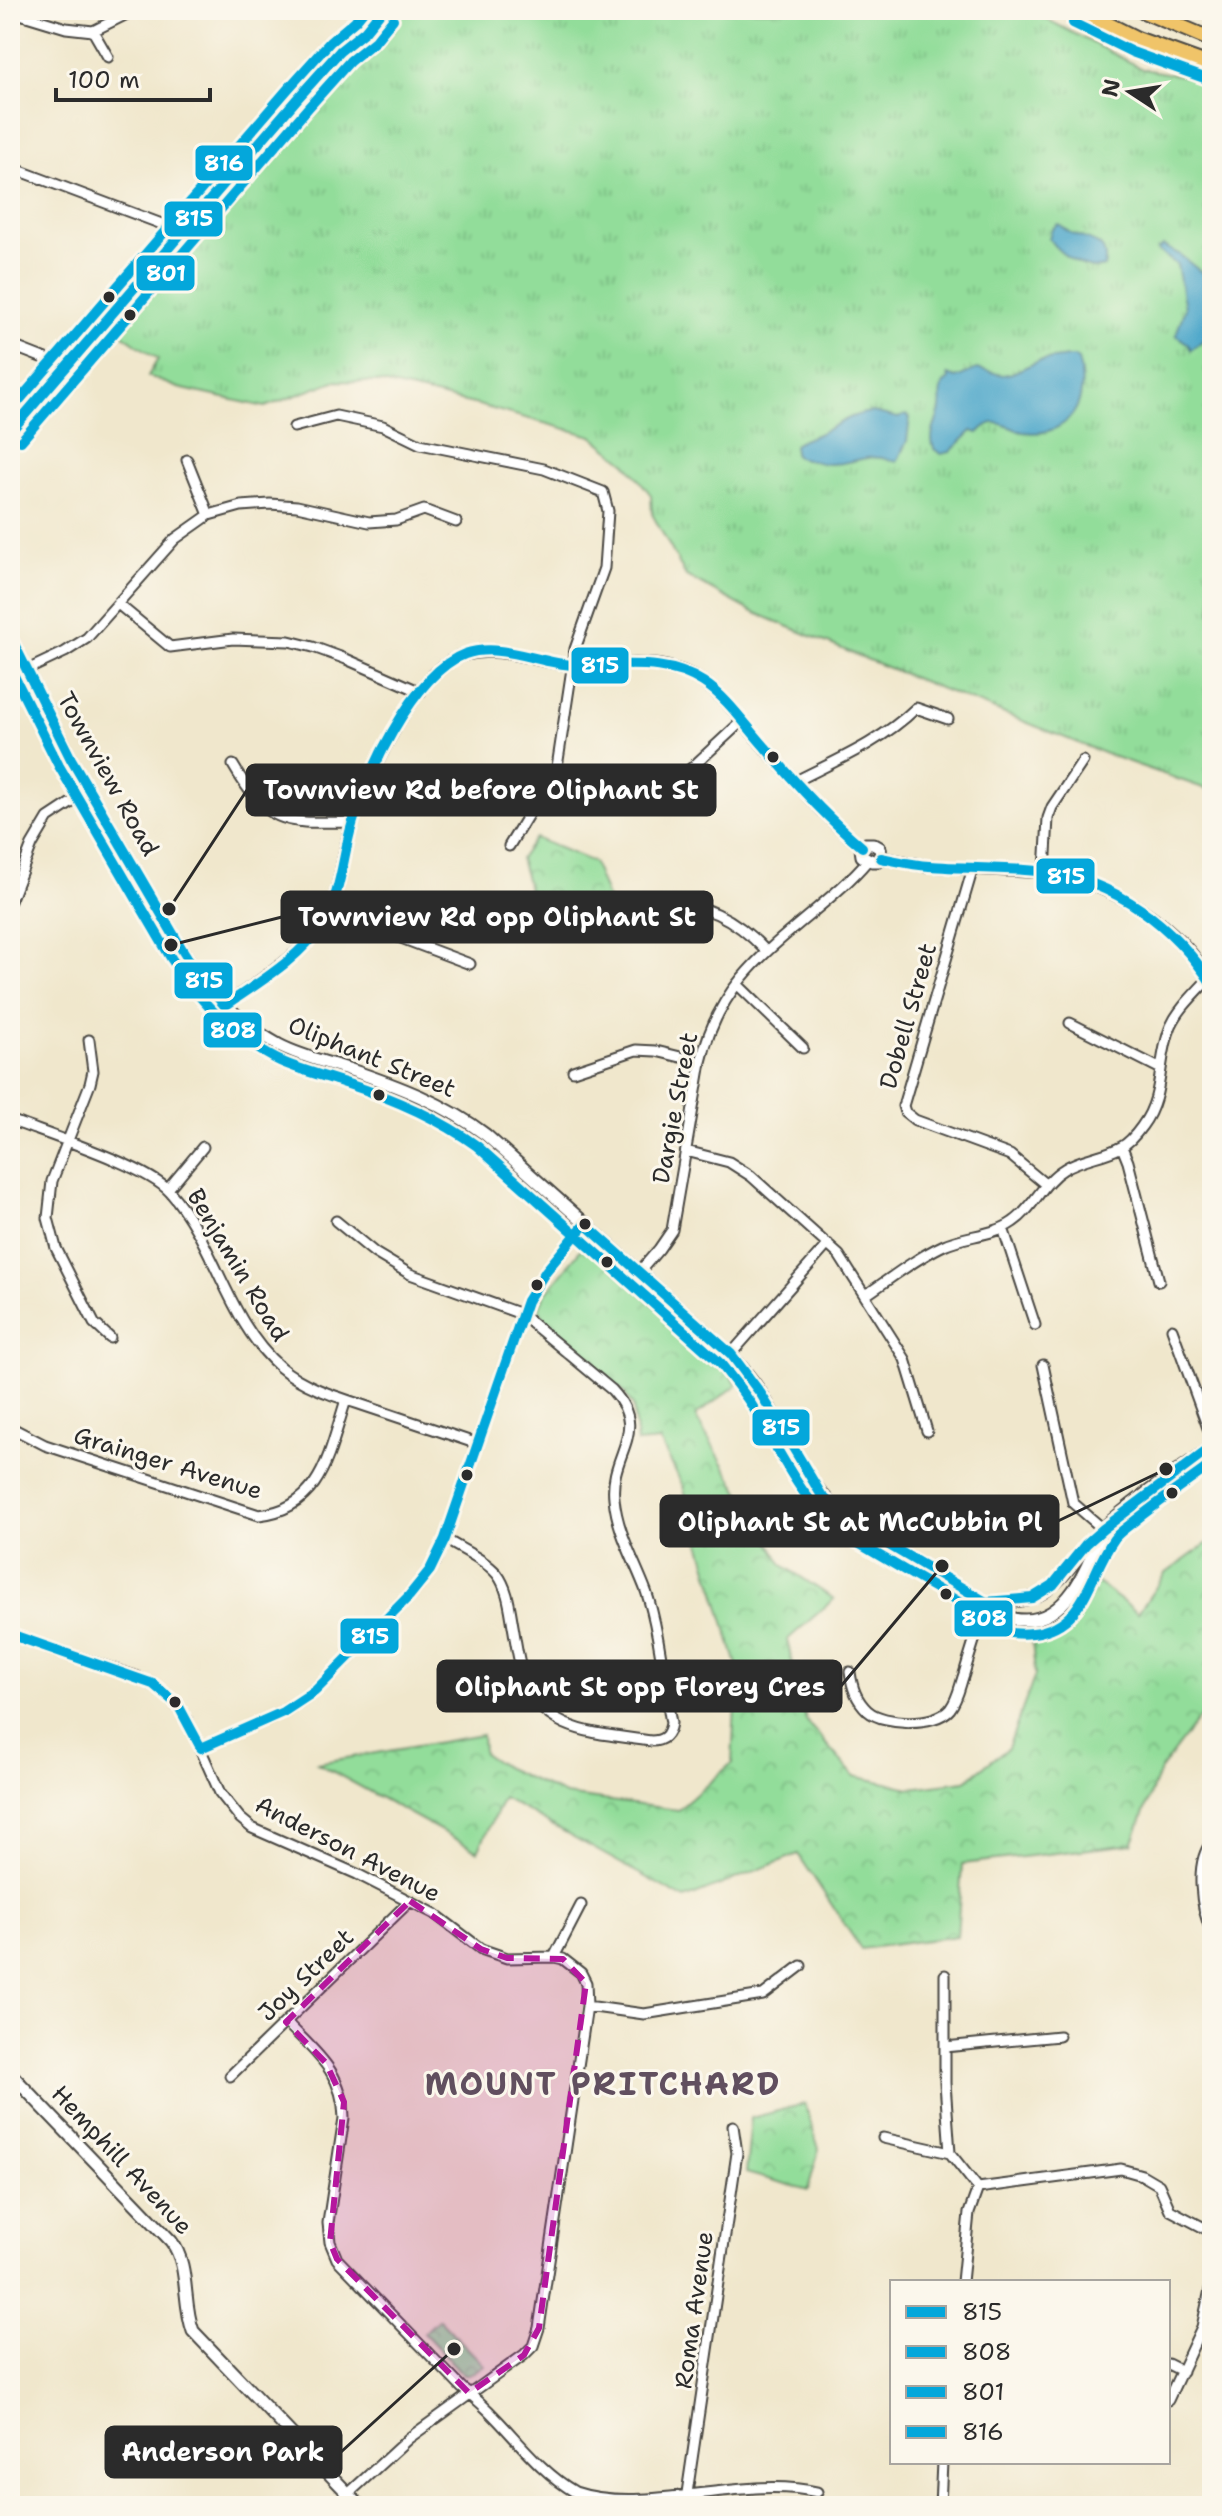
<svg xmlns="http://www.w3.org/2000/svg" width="1222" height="2516" font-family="'Shantell Sans',sans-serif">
<defs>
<pattern id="grass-tufts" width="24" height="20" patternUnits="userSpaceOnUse" patternTransform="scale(2)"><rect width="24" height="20" fill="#92dd9a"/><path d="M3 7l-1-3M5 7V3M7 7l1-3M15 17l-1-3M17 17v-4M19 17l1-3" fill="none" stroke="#7ebe85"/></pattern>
<pattern id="park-crowns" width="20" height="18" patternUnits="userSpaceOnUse" patternTransform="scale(2)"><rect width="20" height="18" fill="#92dd9a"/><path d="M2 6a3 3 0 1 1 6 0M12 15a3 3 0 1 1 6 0" fill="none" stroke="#7ebe85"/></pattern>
</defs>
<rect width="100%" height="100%" fill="#fbf7ec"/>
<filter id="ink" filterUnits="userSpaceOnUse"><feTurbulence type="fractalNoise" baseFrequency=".0125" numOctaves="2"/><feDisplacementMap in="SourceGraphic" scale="16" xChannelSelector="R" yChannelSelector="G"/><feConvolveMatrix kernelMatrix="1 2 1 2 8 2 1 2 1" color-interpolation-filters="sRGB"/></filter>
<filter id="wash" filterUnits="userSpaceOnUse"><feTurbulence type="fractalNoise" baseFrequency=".006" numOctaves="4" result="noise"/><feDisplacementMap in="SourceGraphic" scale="32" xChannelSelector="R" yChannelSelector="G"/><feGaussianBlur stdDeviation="1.8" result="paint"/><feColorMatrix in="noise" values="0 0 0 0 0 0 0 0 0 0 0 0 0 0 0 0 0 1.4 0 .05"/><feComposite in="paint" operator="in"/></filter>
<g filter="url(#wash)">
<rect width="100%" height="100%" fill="#f0e7cc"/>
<path fill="url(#grass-tufts)" stroke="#5e8462" stroke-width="2" d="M404,10h625l114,59 69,12v710l-106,-37 -240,-95 -115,-48 -65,-35 -34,-62 -1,-19 -25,-32 -34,-27 -114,-31 -100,-23 -44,-1 -69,26 -87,-19 -30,-12 10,-17 -39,-27 109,-132z"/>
<path fill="url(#park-crowns)" stroke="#5e8462" stroke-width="2" d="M535,838l58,24 20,51 -20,22 -53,-9 -20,-67z
M586,1243l144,131 7,11 -42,31 88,149 51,34 -47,41 19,81 48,55 56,12 55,-7 43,-33 27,-73 -3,-37 38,-18 26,-38 42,31 27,-39 47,-34v161l-52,69 -28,74 -170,20 -5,72 -96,13 -63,-95 -113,45 -182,-101 -25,53 -161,-88 165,-28 1,18 23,15 59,27 113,15 54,-47 5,-98 -54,-179 -23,-45 -23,2 -4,-37 -9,-14 -76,-68 -9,-16 6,-14z
M805,2104l14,45 -11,41 -62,-17 5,-55z
M439,2319l45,46 -15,10h-5l-40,-42z"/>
<path fill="#4da7ca" stroke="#3c697a" stroke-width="2" d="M1058,224c3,2 10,8 15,10 18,8 37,7 31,33 -18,6 -45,-13 -55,-28l2,-9z
M1163,246l16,8 33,27v52l-21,17 -3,-6 -12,-9 9,-27 -8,-43 -20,-15z
M1068,357h6l4,3c13,44 -10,78 -55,72 -10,-2 -19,-10 -30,-9 -7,1 -11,6 -15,10l-6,-2 -22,21 -9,2 -7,-5c-6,-15 3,-25 6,-40 2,-12 -4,-20 9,-30l-1,-4 8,3 21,-9 26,6 9,-2 27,-12z
M873,412l25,6 8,-3 4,2 -3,24 -10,21c-31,-11 -40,2 -68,2 -10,0 -22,-5 -32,-7l-3,-3v-9c9,-7 20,-8 30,-14 16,-8 30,-18 49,-19z"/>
</g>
<g filter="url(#ink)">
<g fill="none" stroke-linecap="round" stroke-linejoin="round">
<g stroke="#494743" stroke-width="13">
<path id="minor" d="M10,11l56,17 27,3 15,26
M93,31l42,-21
M10,167l173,65
M10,345l56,22
M294,427l42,-11 47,10 37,18 124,25 59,23 5,19 -4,57 -29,81 -18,118 -48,79
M187,460l22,55
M118,604l52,43 63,-8 56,2 24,6 33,12 75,33
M27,670l38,-18 22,-14 88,-99 34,-24 32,-9 29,-2 27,2 72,16 27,-2 28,-10 32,12
M233,765c36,62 52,58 119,57
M794,782c43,-22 87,-40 122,-74l32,11
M671,787l71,-66
M973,868l-70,238 2,6 10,8 95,35 35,29
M1045,872l3,-54 4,-11 31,-46
M10,901l22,-56 16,-27 41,-27
M329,911l141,53
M609,931c14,-17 26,-22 48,-25 45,-7 79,13 109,45
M737,984l66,64
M1070,1023l91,46
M89,1040l4,31 -3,13 -38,97 -4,37 8,30 38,75 16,15
M573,1071l63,-21 20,1 45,11
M10,1120c36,14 137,46 160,72 46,52 57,129 110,175 26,22 62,31 94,42 35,12 69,23 104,35
M1122,1147l6,15 31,119
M686,1151l43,11 22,14 88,79 66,104 22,72
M168,1189l35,-42
M336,1221l39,32 35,21 111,40 91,76c39,42 -3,63 2,108 3,34 20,61 32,93 13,37 18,92 25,132 -2,13 -8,18 -20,18 -50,-8 -111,-6 -128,-66 -5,-16 -7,-32 -10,-49 -3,-17 -5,-38 -16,-52 -13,-15 -35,-24 -52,-35
M1003,1228l32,97
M640,1271l19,-22 13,-19 29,-168c16,-72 59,-106 113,-151 19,-16 38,-32 54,-51
M866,1295c25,-17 50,-37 78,-50 22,-10 49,-9 69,-23 21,-14 29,-40 51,-53 17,-11 39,-12 57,-22 8,-4 16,-14 21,-21 23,-30 15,-67 29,-100 8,-18 25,-33 38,-48
M1172,1329l40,110
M731,1354l97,-110
M1043,1365l30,138 30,26
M10,1427l35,18 214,70c64,-7 70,-64 87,-115
M10,1634l128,43 29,17 20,25 33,74 20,25 12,10 105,46 78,40 46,35 26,9 47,-1 9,2 18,14 5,10 1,23 -48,322 -6,18 -9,9 -115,83 -74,68
M850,1672c2,15 6,28 18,39 16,14 68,15 82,-2 8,-10 10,-24 14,-35 7,-24 15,-48 22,-72
M201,1748l82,-37 36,-23 103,-107 13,-18 10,-24 82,-238 19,-30 39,-47
M1212,1842c-18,20 -11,68 0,90
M554,1957l27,-52
M945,1975v108l5,70 28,35
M587,2006l57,8 119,-19 38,-29
M286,2022c30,31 57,50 58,96l-16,105 2,19 7,17 125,129c41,29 69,79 113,104 70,24 168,-18 242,0
M945,2047l114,-11
M230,2076l180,-175
M883,2138l67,15
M978,2188l143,-19 21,6 17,10 11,25 42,22
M962,2282l7,-69 9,-25
M1168,2364l14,7
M1168,2400l34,-73 10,-47
M686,2500l51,-347 -4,-27
M940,2506l2,-44"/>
</g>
<g stroke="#494743" stroke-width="15">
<path id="tertiary" d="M10,636l61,123 112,192c24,39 55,72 96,94 21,11 46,17 69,24 50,17 96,34 138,66l245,219c10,13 21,25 30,39 30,48 45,95 92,131l133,78c11,12 22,18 39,18 44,0 64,-56 78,-91
M865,844h8l7,4 1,8 -2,5h-7l-10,-5 -1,-7z
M881,858l45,8 119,6c68,11 132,51 167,112
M225,1006c31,-23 76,-49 97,-82 20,-30 20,-70 31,-104 16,-46 63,-152 113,-166 37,-10 70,9 107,11 45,3 89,-11 130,17 23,15 40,40 58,61 32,37 63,73 101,104
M986,1602c18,-1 38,1 54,-8 26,-14 38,-43 59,-62 35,-32 75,-58 113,-85
M10,2073l161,168c19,24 11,61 22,90l167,175"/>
</g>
<g stroke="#494743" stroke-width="18">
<path id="primary" d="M347,40l21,-30
M10,432l287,-333 43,-48 25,-20 17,-21"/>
</g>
<g stroke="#494743" stroke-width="18">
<path id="trunk" d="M1079,10l58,29 75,27
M1141,10l71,30"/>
</g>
<use href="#minor" stroke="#fff" stroke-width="9"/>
<use href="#tertiary" stroke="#fff" stroke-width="11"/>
<use href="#primary" stroke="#f0c469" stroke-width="14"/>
<use href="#trunk" stroke="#f0c469" stroke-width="14"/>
<g stroke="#fbf7ec" stroke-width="16">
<path id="bus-1" d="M10,432l287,-333 43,-48 25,-20 17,-21
M10,636l61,123 112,192 12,19 30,36c34,-24 73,-46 97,-82 18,-27 20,-61 28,-92 13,-51 63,-159 115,-178 35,-12 73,9 108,11 45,3 89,-9 130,17 25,16 42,43 62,65 30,36 61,70 97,100
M881,858c16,3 32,7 48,8 38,3 78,1 116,6 71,9 129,54 167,112
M10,1634l143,50 25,21 23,43 82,-36 32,-21 94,-95 21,-26 15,-31 82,-238 19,-30 39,-47 146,130 30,40 61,102 31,28 133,78 46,-4 21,-13 33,-41 17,-15 109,-82"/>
</g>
<g stroke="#fbf7ec" stroke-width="16">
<path id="bus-2" d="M10,668l49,98 112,192c27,41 60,78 105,101 22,11 46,16 69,24 47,15 92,34 132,63l244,218c10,13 21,26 30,40 29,47 50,99 95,132l132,77c17,17 30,23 55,20 54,-7 55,-58 81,-94 4,-6 12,-11 18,-16 26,-21 53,-39 80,-59"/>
</g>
<g stroke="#fbf7ec" stroke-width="16">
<path id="bus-3" d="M1073,23l59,29 75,27
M21,441l287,-333 42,-47 25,-20 18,-22"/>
</g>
<g stroke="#fbf7ec" stroke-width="16">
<path id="bus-4" d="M10,411l277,-321 43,-48 25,-21 9,-11"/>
</g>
<use href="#bus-1" stroke="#04a7db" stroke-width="10"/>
<use href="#bus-2" stroke="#04a7db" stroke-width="10"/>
<use href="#bus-3" stroke="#04a7db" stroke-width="10"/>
<use href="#bus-4" stroke="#04a7db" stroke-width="10"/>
</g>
</g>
<path fill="#b5179e" fill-opacity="0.2" stroke="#b5179e" stroke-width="6" stroke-dasharray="16 10" stroke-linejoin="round" d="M410,1901l71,48 26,9 56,1 23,24 -47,345 -15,27 -55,38 -132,-134 -7,-17 14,-140 -18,-39 -40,-41z"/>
<g fill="#2b2b2b" stroke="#fbf7ec" stroke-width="3">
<circle cx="109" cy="297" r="7"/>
<circle cx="130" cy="315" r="7"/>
<circle cx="773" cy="757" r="7"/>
<circle cx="379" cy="1095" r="7"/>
<circle cx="585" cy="1224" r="7"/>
<circle cx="607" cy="1262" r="7"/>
<circle cx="537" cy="1285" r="7"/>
<circle cx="467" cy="1475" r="7"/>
<circle cx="1172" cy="1493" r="7"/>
<circle cx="946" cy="1594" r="7"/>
<circle cx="175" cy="1702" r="7"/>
</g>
<g text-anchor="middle" stroke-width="6" stroke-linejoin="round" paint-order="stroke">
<g font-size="24" fill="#2b2b2b" stroke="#fbf7ec">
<text transform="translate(108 774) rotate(61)" y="8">Townview Road</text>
<text transform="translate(908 1016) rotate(-74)" y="8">Dobell Street</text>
<text transform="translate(372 1057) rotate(22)" y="8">Oliphant Street</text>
<text transform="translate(675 1108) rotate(-79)" y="8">Dargie Street</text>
<text transform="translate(238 1265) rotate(59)" y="8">Benjamin Road</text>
<text transform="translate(168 1463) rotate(17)" y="8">Grainger Avenue</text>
<text transform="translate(348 1849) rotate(27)" y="8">Anderson Avenue</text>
<text transform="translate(306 1975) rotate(-44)" y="8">Joy Street</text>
<text transform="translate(122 2160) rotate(47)" y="8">Hemphill Avenue</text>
<text transform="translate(694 2310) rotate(-82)" y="8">Roma Avenue</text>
</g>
<g font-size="32" font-weight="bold" letter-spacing="2" fill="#614f5f" stroke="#fbf7ec">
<text x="603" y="2095">MOUNT PRITCHARD</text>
</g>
</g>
<path fill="none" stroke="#2b2b2b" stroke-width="3" d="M169 909L247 790M171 945L282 917M1166 1469L1058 1521M942 1566L841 1686M454 2349L341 2452"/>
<g fill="#2b2b2b" stroke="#fbf7ec" stroke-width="3">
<circle cx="169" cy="909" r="8"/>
<circle cx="171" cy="945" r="8"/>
<circle cx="1166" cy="1469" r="8"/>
<circle cx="942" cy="1566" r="8"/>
<circle cx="454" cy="2349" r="8"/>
</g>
<g fill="#2b2b2b" stroke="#2b2b2b" stroke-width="3">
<rect x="247" y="765" width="468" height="50" rx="8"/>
<rect x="282" y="892" width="430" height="50" rx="8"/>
<rect x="661" y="1496" width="397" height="50" rx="8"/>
<rect x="438" y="1661" width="403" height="50" rx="8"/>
<rect x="106" y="2427" width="235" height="50" rx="8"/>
</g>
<g font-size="26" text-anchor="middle" font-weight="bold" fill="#fff">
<text x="481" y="799">Townview Rd before Oliphant St</text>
<text x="497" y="926">Townview Rd opp Oliphant St</text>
<text x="860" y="1531">Oliphant St at McCubbin Pl</text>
<text x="640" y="1696">Oliphant St opp Florey Cres</text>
<text x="223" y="2461">Anderson Park</text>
</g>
<g stroke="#fbf7ec" stroke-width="3">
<rect x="194" y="144" width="60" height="38" rx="8" fill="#04a7db"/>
<rect x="163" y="200" width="61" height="38" rx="8" fill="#04a7db"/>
<rect x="135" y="254" width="61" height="38" rx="8" fill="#04a7db"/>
<rect x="570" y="646" width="60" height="39" rx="8" fill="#04a7db"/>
<rect x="1035" y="857" width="61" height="38" rx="8" fill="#04a7db"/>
<rect x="173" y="961" width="61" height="39" rx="8" fill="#04a7db"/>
<rect x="202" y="1011" width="61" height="38" rx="8" fill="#04a7db"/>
<rect x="751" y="1408" width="60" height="39" rx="8" fill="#04a7db"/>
<rect x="953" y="1599" width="61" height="39" rx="8" fill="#04a7db"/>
<rect x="339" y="1617" width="61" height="38" rx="8" fill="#04a7db"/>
</g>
<g font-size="22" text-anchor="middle" font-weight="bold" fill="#fff">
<text x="224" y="171">816</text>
<text x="194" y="226">815</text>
<text x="166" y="281">801</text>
<text x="600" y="673">815</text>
<text x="1066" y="884">815</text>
<text x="204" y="988">815</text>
<text x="233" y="1038">808</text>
<text x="781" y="1435">815</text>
<text x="984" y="1626">808</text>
<text x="370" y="1644">815</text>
</g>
<rect width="1222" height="2516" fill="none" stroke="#fbf7ec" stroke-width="40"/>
<rect x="890" y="2280" width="280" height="184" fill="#fbf7ec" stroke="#a8a59f" stroke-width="2"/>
<rect x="906" y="2306" width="40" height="12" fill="#04a7db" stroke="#a8a59f" stroke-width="2"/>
<text x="962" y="2320" font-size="24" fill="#2b2b2b">815</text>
<rect x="906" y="2346" width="40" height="12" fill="#04a7db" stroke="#a8a59f" stroke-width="2"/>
<text x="962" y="2360" font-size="24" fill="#2b2b2b">808</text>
<rect x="906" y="2386" width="40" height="12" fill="#04a7db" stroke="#a8a59f" stroke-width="2"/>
<text x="962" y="2400" font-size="24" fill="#2b2b2b">801</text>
<rect x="906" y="2426" width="40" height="12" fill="#04a7db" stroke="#a8a59f" stroke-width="2"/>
<text x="962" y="2440" font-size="24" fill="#2b2b2b">816</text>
<g transform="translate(1130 92) rotate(282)" stroke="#fbf7ec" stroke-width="6" paint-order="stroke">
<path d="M0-6L14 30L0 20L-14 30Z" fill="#2b2b2b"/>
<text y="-12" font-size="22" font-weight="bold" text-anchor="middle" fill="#2b2b2b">N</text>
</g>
<path d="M56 88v12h154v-12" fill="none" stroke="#2b2b2b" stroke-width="4"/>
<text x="68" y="88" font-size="24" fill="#2b2b2b" stroke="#fbf7ec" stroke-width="6" paint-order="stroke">100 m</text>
</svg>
